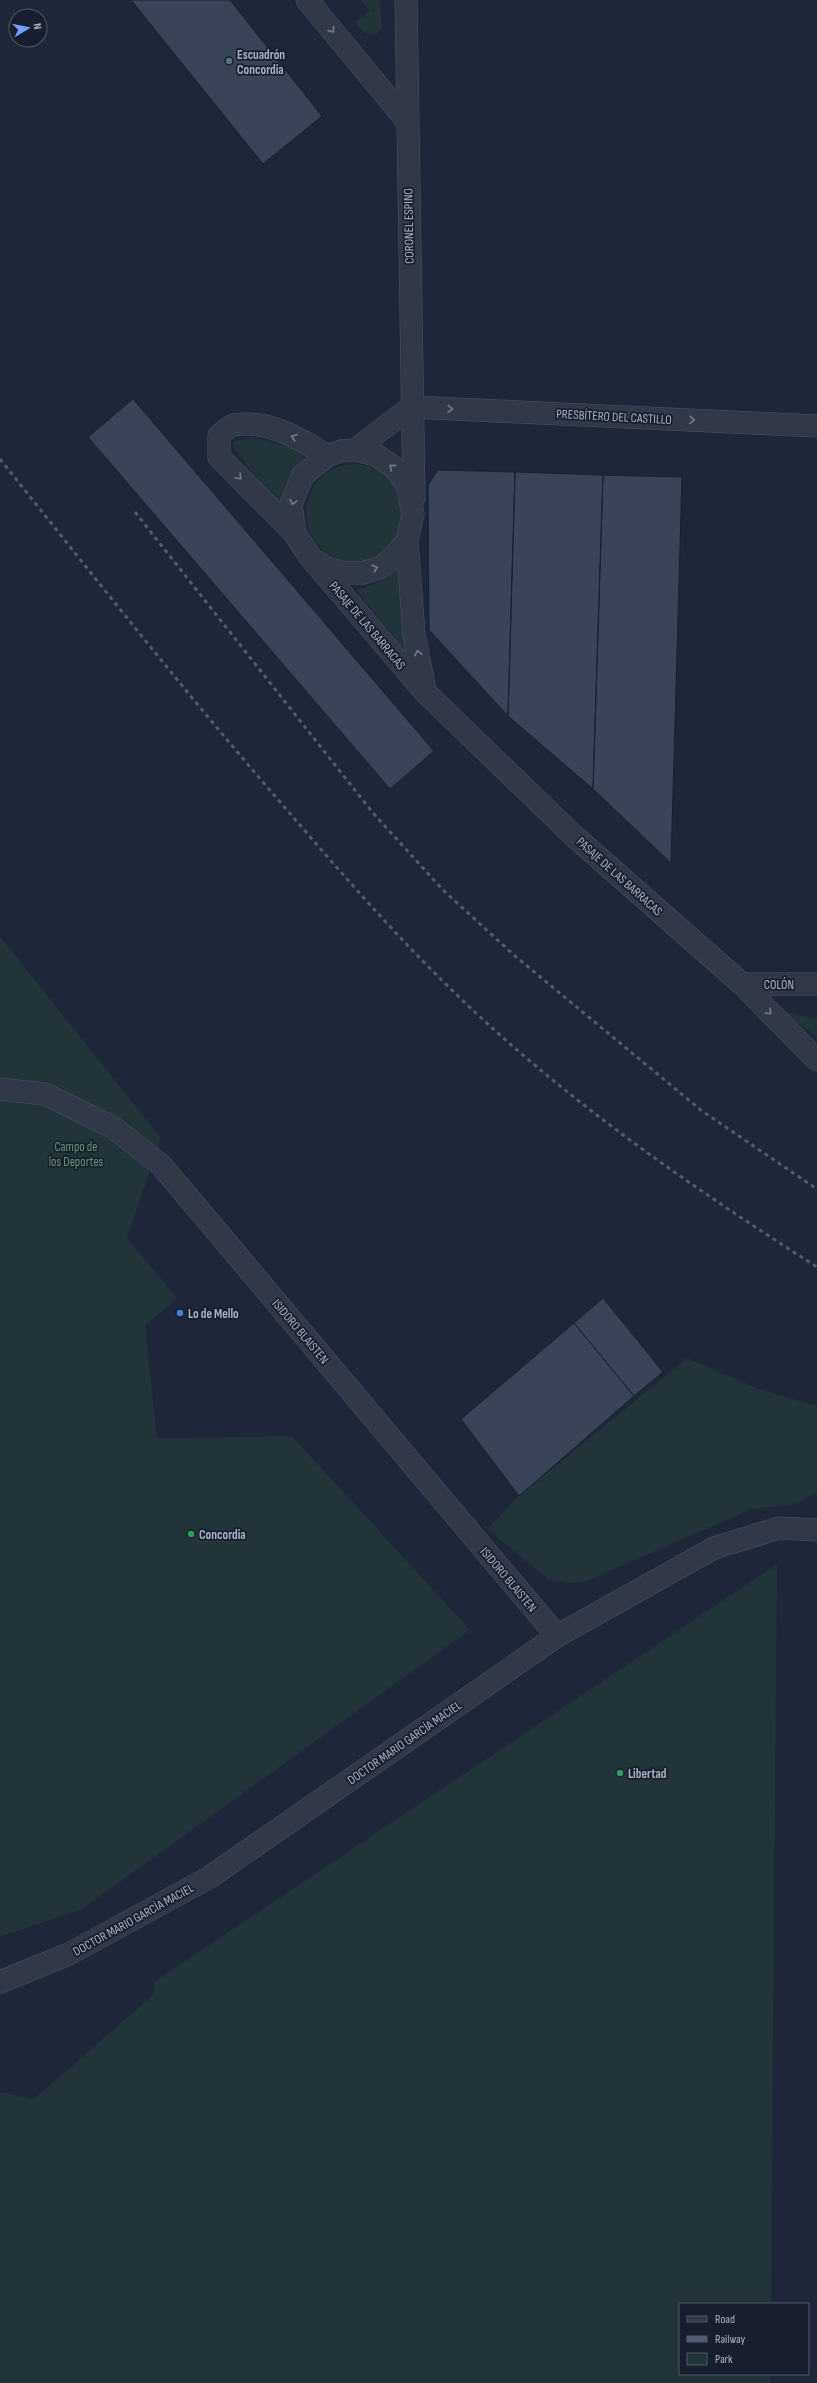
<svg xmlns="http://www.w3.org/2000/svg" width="817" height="2383" font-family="'Sofia Sans Condensed',sans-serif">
<rect width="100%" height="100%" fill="#1e2639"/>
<path fill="#20343a" d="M361,0h19l2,29c-11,13 -20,3 -27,-7l15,-11z
M252,437l57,16c-16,16 -23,30 -30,52l-46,-57 1,-7z
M306 513a49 49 0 1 1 98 0a49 49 0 1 1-98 0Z
M403,561l7,96 -54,-67c20,-5 33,-15 47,-29z
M0,936l161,202 -34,100 50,60 -32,28 12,112 135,-2 178,194 -388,279 -82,28z
M782,1011l35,8v18z
M687,1358l72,31 58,17v86l-21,12 -44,5 -168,73 -16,1 -20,-4 -61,-50 32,-33z
M777,1564l-6,740h-91v70h91l-1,9h-770v-291l34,7 119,-104 1,-13z"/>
<path fill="#394459" stroke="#19202f" d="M131,0h99l92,116 -59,48z
M133,399l301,352 -44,38 -302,-352z
M438,470l77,2 -7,244 -79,-86 -1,-145z
M515,472l88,3 -10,314 -85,-73z
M603,475l79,2 -11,386 -78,-74z
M603,1298l60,74 -29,24 -60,-73z
M574,1323l60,73 -115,100 -58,-77z"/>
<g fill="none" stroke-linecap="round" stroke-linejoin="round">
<g stroke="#4c5364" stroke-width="23">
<path id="minor" d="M307,0l100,121
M406,0l8,498
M411,407l406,19
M355,450l56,-43
M295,534l-76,-77v-21c4,-4 10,-10 15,-11 33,-6 68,14 93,31
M407,541l-12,15 -14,11 -18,6h-18l-18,-5 -16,-10 -16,-24 -4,-30 12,-29 24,-19 14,-5 14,-1 21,5 19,13 12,17 6,29 -6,27 7,93 11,57
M311,558l114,134 149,144 168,148 75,76
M742,984h75
M0,1089l45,5 69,34 47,37 396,471
M0,1982l69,-28 141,-77 347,-241 157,-88 65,-20 38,2"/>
</g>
<use href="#minor" stroke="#313949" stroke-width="22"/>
<path stroke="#525c71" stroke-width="3" stroke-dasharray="4 4" stroke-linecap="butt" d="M0,459c94,118 188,237 287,351 60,70 122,141 190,204 104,97 221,177 340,253
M135,512l238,301 70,77 72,66 187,155 115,78"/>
</g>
<defs><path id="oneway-chevron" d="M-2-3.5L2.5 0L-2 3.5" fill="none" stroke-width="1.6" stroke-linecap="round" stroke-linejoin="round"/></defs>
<g stroke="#747c8e">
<use href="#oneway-chevron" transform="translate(332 30) rotate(51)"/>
<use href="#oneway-chevron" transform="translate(450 409) rotate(3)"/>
<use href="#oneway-chevron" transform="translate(692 420) rotate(3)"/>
<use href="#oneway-chevron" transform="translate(294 437) rotate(-160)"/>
<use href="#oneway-chevron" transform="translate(392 467) rotate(-139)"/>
<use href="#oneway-chevron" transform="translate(239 477) rotate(45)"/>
<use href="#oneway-chevron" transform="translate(293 502) rotate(103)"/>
<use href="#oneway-chevron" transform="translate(375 568) rotate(-19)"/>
<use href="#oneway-chevron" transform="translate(418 653) rotate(-101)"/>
<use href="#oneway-chevron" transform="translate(769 1012) rotate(45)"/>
</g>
<circle fill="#5c6f8a" stroke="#171e2d" stroke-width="1.5" cx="229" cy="61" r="4"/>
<circle fill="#3f7fe0" stroke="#171e2d" stroke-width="1.5" cx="180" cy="1313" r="4"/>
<g fill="#2e9e5b" stroke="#171e2d" stroke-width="1.5">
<circle cx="191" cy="1534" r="4"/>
<circle cx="620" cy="1773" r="4"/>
</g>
<g text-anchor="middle" stroke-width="3.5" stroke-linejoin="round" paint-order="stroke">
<g font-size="13" font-weight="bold" fill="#abb3c6" stroke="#171e2d" text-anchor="start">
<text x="237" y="59">Escuadrón<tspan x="237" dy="15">Concordia</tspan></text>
<text x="188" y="1318">Lo de Mello</text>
<text x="199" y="1539">Concordia</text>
<text x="628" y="1778">Libertad</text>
</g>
<g font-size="13" fill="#abb3c6" stroke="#171e2d">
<text transform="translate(408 226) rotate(-91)" y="5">CORONEL ESPINO</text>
<text transform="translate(614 416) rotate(3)" y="5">PRESBÍTERO DEL CASTILLO</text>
<text transform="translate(368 625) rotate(50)" y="5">PASAJE DE LAS BARRACAS</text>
<text transform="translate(620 876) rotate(42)" y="5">PASAJE DE LAS BARRACAS</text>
<text x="779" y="989">COLÓN</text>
<text transform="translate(301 1331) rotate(50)" y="5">ISIDORO BLAISTEN</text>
<text transform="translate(509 1579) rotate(50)" y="5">ISIDORO BLAISTEN</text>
<text transform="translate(404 1742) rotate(-35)" y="5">DOCTOR MARIO GARCÍA MACIEL</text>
<text transform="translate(133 1919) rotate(-29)" y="5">DOCTOR MARIO GARCÍA MACIEL</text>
</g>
<g font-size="13" fill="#619973" stroke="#171e2d">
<text x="76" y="1151">Campo de<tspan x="76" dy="15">los Deportes</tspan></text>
</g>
</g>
<rect x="679" y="2303" width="130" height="72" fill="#171e2d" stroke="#525a6a"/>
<rect x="687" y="2316" width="20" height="6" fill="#313949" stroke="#525a6a"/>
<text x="715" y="2323" font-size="12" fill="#abb3c6">Road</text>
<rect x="687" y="2336" width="20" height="6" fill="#525c71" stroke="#525a6a"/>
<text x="715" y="2343" font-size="12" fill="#abb3c6">Railway</text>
<rect x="687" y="2353" width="20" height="12" fill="#20343a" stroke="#525a6a"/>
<text x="715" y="2363" font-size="12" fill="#abb3c6">Park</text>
<g transform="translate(28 28) rotate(80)"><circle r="19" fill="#171e2d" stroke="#525a6a"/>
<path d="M0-3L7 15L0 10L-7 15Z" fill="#779eff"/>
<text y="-6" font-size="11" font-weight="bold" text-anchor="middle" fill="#abb3c6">N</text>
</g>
</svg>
